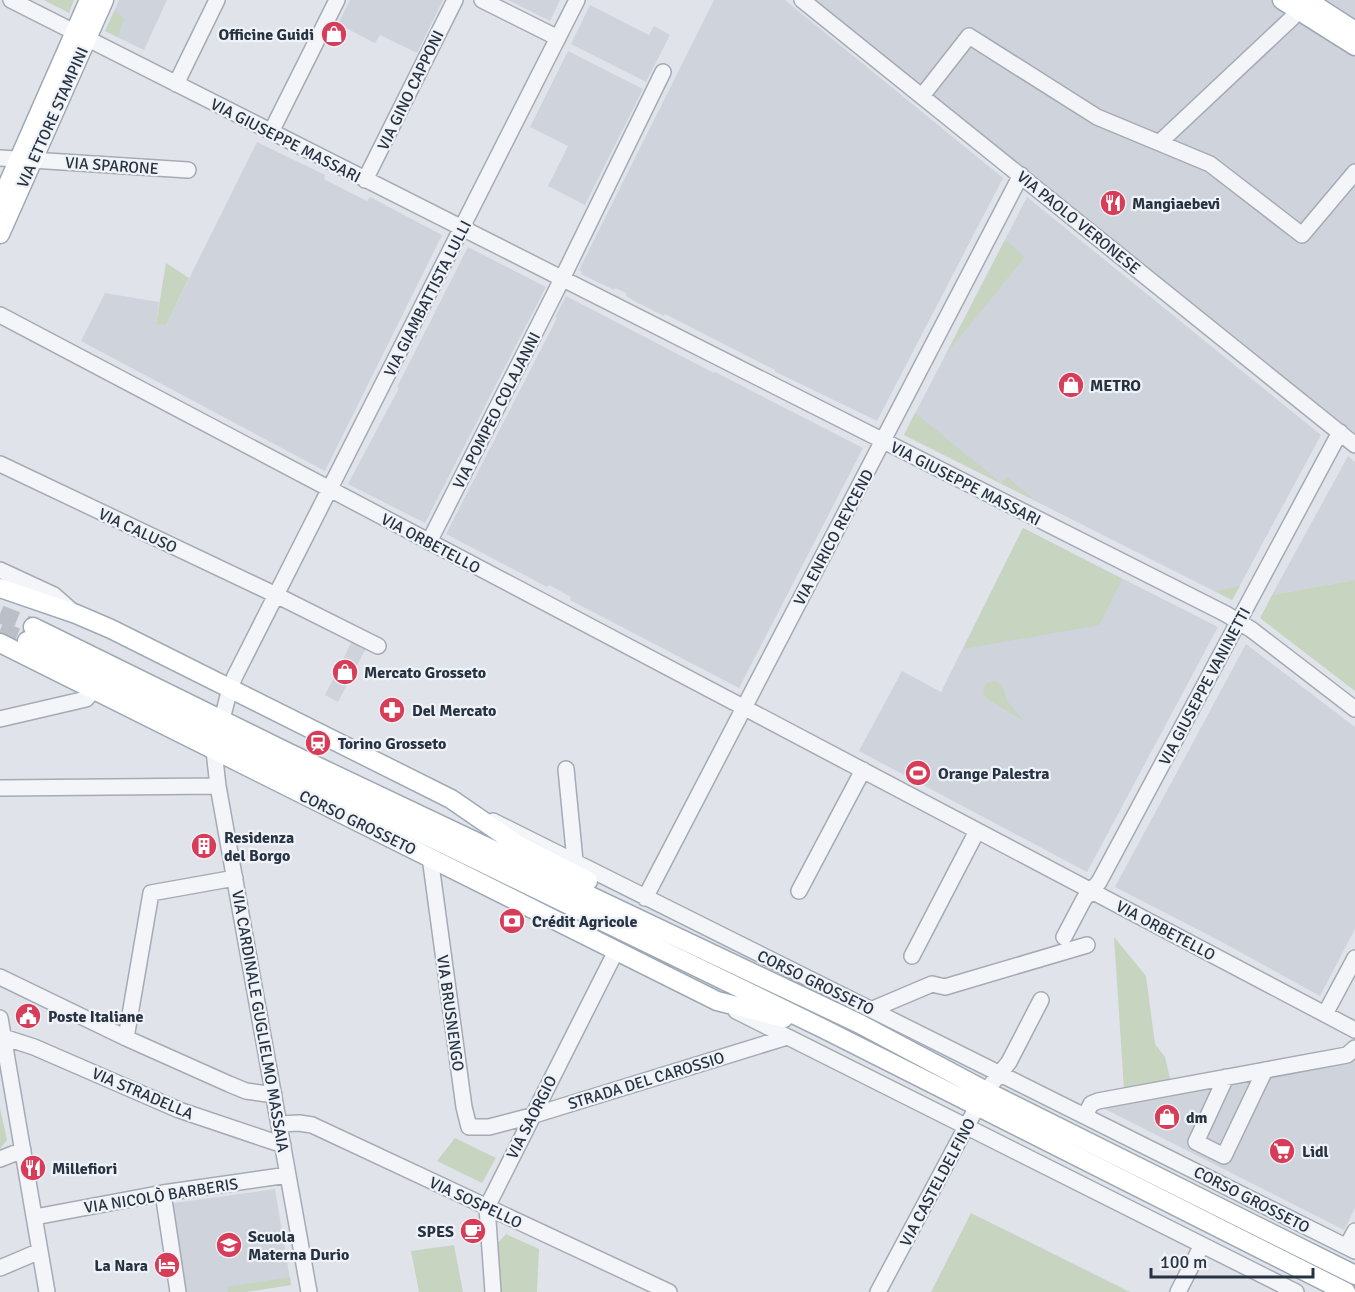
<svg xmlns="http://www.w3.org/2000/svg" width="1355" height="1292" font-family="Signika,sans-serif">
<rect width="100%" height="100%" fill="#e0e4ea"/>
<path fill="#ced3dc" d="M119,0h48l-23,50 -39,-19z
M350,0h93l-26,53 -37,-18 -5,8 -37,-19z
M508,0h52l-10,21z
M714,0h71l218,178 -126,243 -103,-50 1,-1 -110,-56 -1,2 -30,-15 -8,-5v-3l-11,-5 -1,2 -33,-16 1,-2 -3,-2z
M807,0h548v433l-334,-258z
M590,5l59,30 5,-9 16,9 -24,47 -75,-38z
M568,51l75,38 -58,116 -37,-19 20,-40 -38,-19z
M257,142l68,33 -1,4 33,17 10,5 3,-4 72,38 -117,236 -244,-130 24,-48 54,9 -3,21 10,2z
M1027,197l294,238 -89,165 -328,-165z
M468,247l78,40 -121,236 -77,-39 51,-96 -2,-1z
M566,296l148,77 1,-1 148,76 -124,240 -169,-88 1,-3 -22,-12 -2,2 -101,-53 111,-216 -2,-1z
M1348,456l7,6v118l-83,15z
M1023,528l195,99 -131,245 -228,-121 43,-80 39,21z
M352,641l14,7 -28,54 -13,-7z
M1246,644l109,83v202l-35,67 -100,-55 -105,-54z
M1355,1055v153l-11,22 -243,-123z
M275,1189l16,96 -48,7h-60l-16,-88z"/>
<path fill="#c6d4c0" d="M44,0h30l-5,13z
M115,10l9,9 -6,18 -13,-6z
M1005,240l20,17 -79,97z
M166,263l23,15 -23,47 -10,-1z
M915,413l86,70 6,-6 29,24 -132,-66z
M1023,528l99,51 -23,46 -136,24z
M1355,580v111l-95,-73 12,-23z
M1240,586l-8,14 -17,-9z
M995,681l7,4 5,16 17,20 -38,-23c-6,-9 -1,-16 9,-17z
M1114,937l32,39 9,68 10,13 7,30 -48,2z
M0,1108l7,32 -7,9z
M455,1138l41,20 -14,25 -45,-22z
M971,1213l159,79h-199z
M506,1234l33,15 -2,43h-36l-4,-48z
M454,1245l9,47h-44l-8,-41z
M290,1277l1,8 -45,7h-18l-1,-5z"/>
<g fill="none" stroke-linecap="round" stroke-linejoin="round">
<path stroke="#bbc0c8" stroke-width="18" stroke-dasharray="18 9" stroke-linecap="butt" d="M0,614l33,13
M0,630l27,11"/>
<g stroke="#a5abb4" stroke-width="18">
<path id="minor" d="M11,0l1215,614 26,16 103,79
M482,0l76,38
M802,0l553,445
M176,84l41,-84
M922,96l47,-60 128,81 113,47 92,71 53,-63
M271,132l66,-132
M1160,142l132,-124 12,-16
M0,158l188,12
M365,180l90,-180
M0,315l1355,715
M0,464l276,131 102,51
M429,542l127,-251 107,-219
M0,570l54,25 17,15
M0,719l86,-20 7,-8
M566,769l9,92
M0,788l218,-2
M493,821l862,430
M430,857l34,250 5,20h20l42,-11 256,-79
M799,891l64,-121
M645,898l376,-723
M1064,937l20,-38 15,-17 241,-450
M912,956l65,-125
M0,977l126,61 103,46 17,7 28,4
M873,1009l59,-25 13,3 142,-42
M736,1011l560,281
M1325,1014l30,-56
M0,1018l47,274
M3,1037l31,10 145,63 104,35
M126,1038l25,-145 84,-15
M1226,1077l-30,65 28,14 41,-86
M1085,1116l6,-12 7,-3 249,-46 8,-7
M280,1124l19,-1 13,2 357,167
M0,1159l23,-9
M163,1193l15,99
M35,1217l128,-24 125,-18
M1347,1246l8,-15
M0,1268l40,-17
M309,1292l-91,-506 -4,-35 16,-63 5,-12 342,-676
M493,1292l-6,-85 129,-256
M878,1292l88,-165 20,-36 23,-29 32,-62
M1178,1292l24,-47"/>
</g>
<g stroke="#9ea9b6" stroke-width="21">
<path id="major" d="M1282,0l73,46
M1307,0l48,31
M0,202l89,-202
M0,234l104,-234
M0,588l76,26 35,15 340,170 67,46 70,36
M33,627l256,126 571,271 126,67 369,184
M27,641l799,389 520,262
M0,643l717,358 67,17"/>
</g>
<use href="#minor" stroke="#f3f5f8" stroke-width="15"/>
<use href="#major" stroke="#fff" stroke-width="18"/>
</g>
<defs>
<g id="shop-disc" transform="scale(1.35)"><circle r="9.5" fill="#d73c58" stroke="#eff3f7"/><path d="M-5-2.5h2.3a2.7 3.5 0 0 1 5.4 0H5L5.5 6h-11ZM-1.5-2.5h3a1.5 2.3 0 0 0-3 0Z" fill="#fff"/></g>
<g id="restaurant-disc" transform="scale(1.35)"><circle r="9.5" fill="#d73c58" stroke="#eff3f7"/><path d="M-5-6h1v4h1v-4h1v4h1v-4h1v5L-1.5 .5V6h-2V.5L-5-1ZM5-6V6H3V1.5H1.5Q1.5-4 5-6Z" fill="#fff"/></g>
<g id="pharmacy-disc" transform="scale(1.35)"><circle r="9.5" fill="#d73c58" stroke="#eff3f7"/><path d="M-2-6h4v4h4v4h-4v4h-4v-4h-4v-4h4Z" fill="#fff"/></g>
<g id="station-disc" transform="scale(1.35)"><circle r="9.5" fill="#d73c58" stroke="#eff3f7"/><path d="M-3-6H3Q5-6 5-4V2Q5 4 3 4L4.5 6H3L1.5 4h-3L-3 6H-4.5L-3 4Q-5 4-5 2V-4Q-5-6-3-6ZM-3.5-4v3h7v-3ZM-3.5 1v1.5H-2V1ZM2 1v1.5H3.5V1Z" fill="#fff"/></g>
<g id="stadium-disc" transform="scale(1.35)"><circle r="9.5" fill="#d73c58" stroke="#eff3f7"/><path d="M0-5a6.5 5 0 1 0 0 10a6.5 5 0 1 0 0-10ZM-3.5-1.8h7v3.6h-7Z" fill="#fff"/></g>
<g id="building-disc" transform="scale(1.35)"><circle r="9.5" fill="#d73c58" stroke="#eff3f7"/><path d="M-4-6H4V6H1V3H-1V6H-4ZM-2.5-4.3h1.7v1.8h-1.7ZM.8-4.3h1.7v1.8H.8ZM-2.5-1h1.7V.8h-1.7ZM.8-1h1.7V.8H.8Z" fill="#fff"/></g>
<g id="bank-disc" transform="scale(1.35)"><circle r="9.5" fill="#d73c58" stroke="#eff3f7"/><path d="M-6-4H6V4H-6ZM0-2.3a2.3 2.3 0 1 0 0 4.6a2.3 2.3 0 1 0 0-4.6Z" fill="#fff"/></g>
<g id="civic-disc" transform="scale(1.35)"><circle r="9.5" fill="#d73c58" stroke="#eff3f7"/><path d="M-.6-6.5H3V-4.5H.6V-3L4-1V1h2V6H-6V1h2V-1L-.6-3ZM-1.2 2.5V6h2.4V2.5Z" fill="#fff"/></g>
<g id="supermarket-disc" transform="scale(1.35)"><circle r="9.5" fill="#d73c58" stroke="#eff3f7"/><path d="M-6-5.5h2.5l.6 2H6L4.5 2H-2.5L-4.4-4H-6ZM-1.5 3.2a1.3 1.3 0 1 0 .1 0ZM3 3.2a1.3 1.3 0 1 0 .1 0Z" fill="#fff"/></g>
<g id="cafe-disc" transform="scale(1.35)"><circle r="9.5" fill="#d73c58" stroke="#eff3f7"/><path d="M-5.5-4.5H6V0H3Q3 3.5 0 3.5H-2.5Q-5.5 3.5-5.5 0ZM3-3.2v2h1.7v-2ZM-6 4.5H4V6H-6Z" fill="#fff"/></g>
<g id="school-disc" transform="scale(1.35)"><circle r="9.5" fill="#d73c58" stroke="#eff3f7"/><path d="M0-5L7-2L0 1L-7-2ZM-4 1L0 2.5L4 1V4Q0 6-4 4Z" fill="#fff"/></g>
<g id="hotel-disc" transform="scale(1.35)"><circle r="9.5" fill="#d73c58" stroke="#eff3f7"/><path d="M-6-4.5h1.5V1H6V5H4.5V3h-9V5H-6ZM-4 0a1.8 1.8 0 1 1 3.6 0ZM.5 0V-2.5h3Q6-2.5 6 0Z" fill="#fff"/></g>
</defs>
<g fill-rule="evenodd">
<use href="#shop-disc" x="334" y="34"/>
<use href="#restaurant-disc" x="1113" y="203"/>
<use href="#shop-disc" x="1071" y="385"/>
<use href="#shop-disc" x="345" y="672"/>
<use href="#pharmacy-disc" x="392" y="710"/>
<use href="#station-disc" x="318" y="743"/>
<use href="#stadium-disc" x="918" y="773"/>
<use href="#building-disc" x="204" y="846"/>
<use href="#bank-disc" x="512" y="921"/>
<use href="#civic-disc" x="28" y="1016"/>
<use href="#shop-disc" x="1167" y="1117"/>
<use href="#supermarket-disc" x="1282" y="1151"/>
<use href="#restaurant-disc" x="33" y="1168"/>
<use href="#cafe-disc" x="473" y="1231"/>
<use href="#school-disc" x="229" y="1245"/>
<use href="#hotel-disc" x="167" y="1265"/>
</g>
<g text-anchor="middle" stroke-width="4.5" stroke-linejoin="round" paint-order="stroke">
<g font-size="16" font-weight="bold" fill="#273242" stroke="#eff3f7" text-anchor="start">
<text x="314" y="40" text-anchor="end">Officine Guidi</text>
<text x="1132" y="209">Mangiaebevi</text>
<text x="1090" y="391">METRO</text>
<text x="364" y="678">Mercato Grosseto</text>
<text x="412" y="716">Del Mercato</text>
<text x="338" y="749">Torino Grosseto</text>
<text x="938" y="779">Orange Palestra</text>
<text x="224" y="843">Residenza<tspan x="224" dy="18">del Borgo</tspan></text>
<text x="532" y="927">Crédit Agricole</text>
<text x="48" y="1022">Poste Italiane</text>
<text x="1186" y="1123">dm</text>
<text x="1302" y="1157">Lidl</text>
<text x="52" y="1174">Millefiori</text>
<text x="454" y="1237" text-anchor="end">SPES</text>
<text x="248" y="1242">Scuola<tspan x="248" dy="18">Materna Durio</tspan></text>
<text x="148" y="1271" text-anchor="end">La Nara</text>
</g>
<g font-size="16" fill="#273242" stroke="#eff3f7">
<text transform="translate(410 90) rotate(-64)" y="6">VIA GINO CAPPONI</text>
<text transform="translate(52 117) rotate(-66)" y="6">VIA ETTORE STAMPINI</text>
<text transform="translate(286 140) rotate(27)" y="6">VIA GIUSEPPE MASSARI</text>
<text transform="translate(112 165) rotate(4)" y="6">VIA SPARONE</text>
<text transform="translate(1079 222) rotate(39)" y="6">VIA PAOLO VERONESE</text>
<text transform="translate(427 298) rotate(-63)" y="6">VIA GIAMBATTISTA LULLI</text>
<text transform="translate(496 410) rotate(-63)" y="6">VIA POMPEO COLAJANNI</text>
<text transform="translate(966 483) rotate(27)" y="6">VIA GIUSEPPE MASSARI</text>
<text transform="translate(138 530) rotate(25)" y="6">VIA CALUSO</text>
<text transform="translate(833 537) rotate(-62)" y="6">VIA ENRICO REYCEND</text>
<text transform="translate(431 543) rotate(28)" y="6">VIA ORBETELLO</text>
<text transform="translate(1204 686) rotate(-62)" y="6">VIA GIUSEPPE VANINETTI</text>
<text transform="translate(358 822) rotate(26)" y="6">CORSO GROSSETO</text>
<text transform="translate(1166 930) rotate(28)" y="6">VIA ORBETELLO</text>
<text transform="translate(816 982) rotate(26)" y="6">CORSO GROSSETO</text>
<text transform="translate(451 1013) rotate(82)" y="6">VIA BRUSNENGO</text>
<text transform="translate(261 1021) rotate(80)" y="6">VIA CARDINALE GUGLIELMO MASSAIA</text>
<text transform="translate(646 1080) rotate(-17)" y="6">STRADA DEL CAROSSIO</text>
<text transform="translate(143 1093) rotate(23)" y="6">VIA STRADELLA</text>
<text transform="translate(531 1117) rotate(-63)" y="6">VIA SAORGIO</text>
<text transform="translate(937 1182) rotate(-62)" y="6">VIA CASTELDELFINO</text>
<text transform="translate(161 1195) rotate(-9)" y="6">VIA NICOLÒ BARBERIS</text>
<text transform="translate(1252 1199) rotate(27)" y="6">CORSO GROSSETO</text>
<text transform="translate(476 1202) rotate(25)" y="6">VIA SOSPELLO</text>
</g>
</g>
<path d="M1151 1268v9h162v-9" fill="none" stroke="#273242" stroke-width="3"/>
<text x="1160" y="1268" font-size="18" fill="#273242" stroke="#eff3f7" stroke-width="4.5" paint-order="stroke">100 m</text>
</svg>
